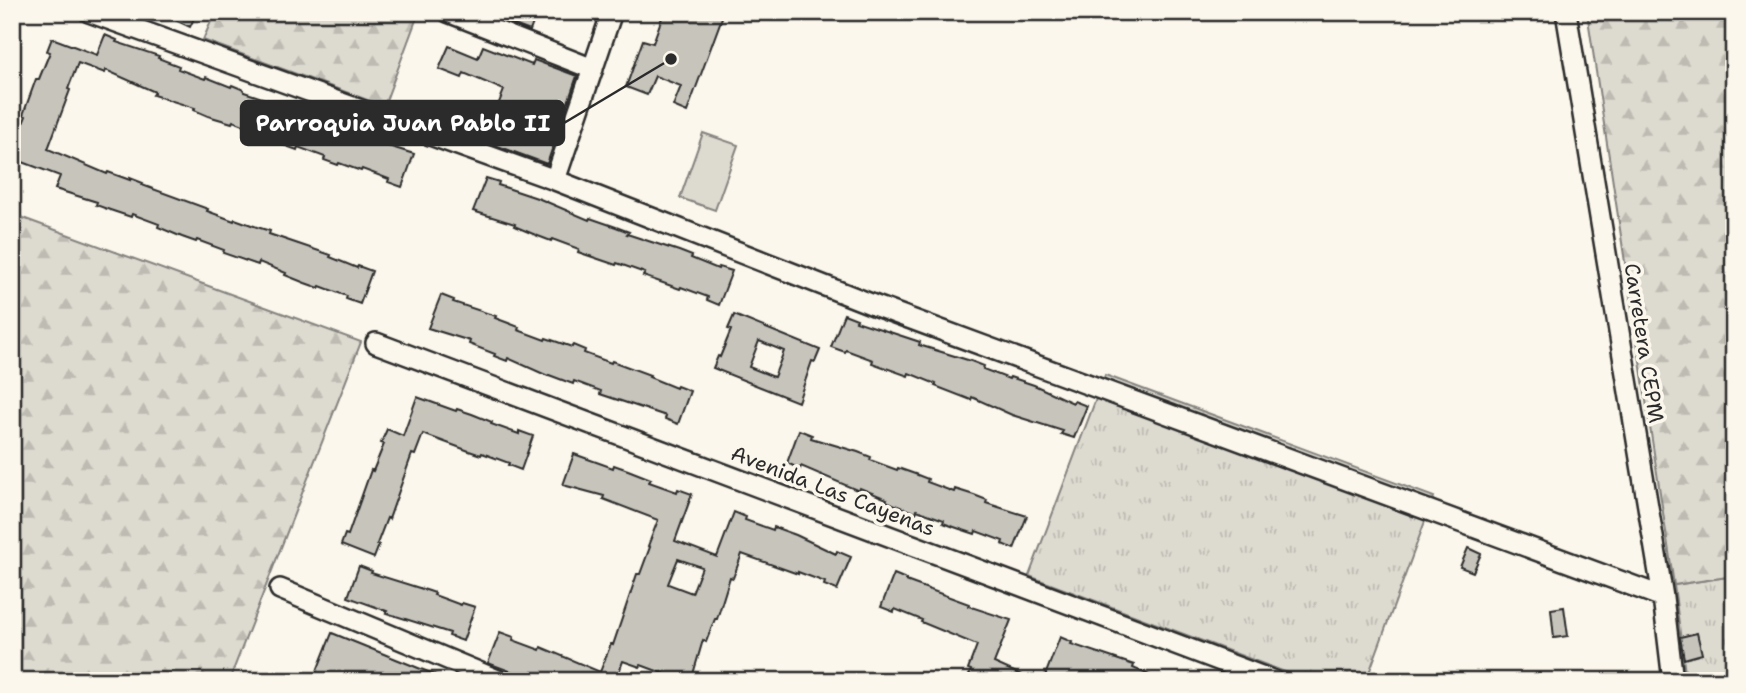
<svg xmlns="http://www.w3.org/2000/svg" width="1746" height="693" font-family="'Shantell Sans',sans-serif">
<defs>
<pattern id="grass-tufts" width="24" height="20" patternUnits="userSpaceOnUse" patternTransform="scale(1.75)"><rect width="24" height="20" fill="#dddad0"/><path d="M3 7l-1-3M5 7V3M7 7l1-3M15 17l-1-3M17 17v-4M19 17l1-3" fill="none" stroke="#bebbb3"/></pattern>
<pattern id="forest-firs" width="22" height="20" patternUnits="userSpaceOnUse" patternTransform="scale(1.75)"><rect width="22" height="20" fill="#dddad0"/><path d="M5 1l3.5 6h-7zM16 11l3.5 6h-7z" fill="#bebbb3"/></pattern>
</defs>
<rect width="100%" height="100%" fill="#fbf7ec"/>
<filter id="ink" filterUnits="userSpaceOnUse"><feTurbulence type="fractalNoise" baseFrequency=".0143" numOctaves="2"/><feDisplacementMap in="SourceGraphic" scale="14" xChannelSelector="R" yChannelSelector="G"/><feConvolveMatrix kernelMatrix="1 2 1 2 8 2 1 2 1" color-interpolation-filters="sRGB"/></filter>
<g filter="url(#ink)">
<path fill="url(#grass-tufts)" stroke="#84827e" stroke-width="2" d="M1105,375l329,122 -68,184h-57l-280,-105z
M1734,576v105h-48l-12,-96z"/>
<path fill="url(#forest-firs)" stroke="#84827e" stroke-width="2" d="M215,12h204l-35,94 -181,-66z
M1587,12h147v564l-60,9z
M12,214l349,128 -132,339h-217z"/>
<path fill="#dddad0" stroke="#84827e" stroke-width="2" d="M703,133l35,12 -23,65 -35,-12z"/>
<path fill="#c7c4bc" stroke="#2b2b2b" stroke-width="2" fill-rule="evenodd" d="M158,12h39l-7,15z
M507,12h30l-7,19 -26,-10z
M664,12h60l-37,100 -14,-6 8,-20 -26,-10 -8,19 -21,-8 17,-47 10,3z
M105,35l12,5 -1,2 43,14 -1,2 21,8 -1,3 27,10 1,-2 25,10 1,-2 12,5v2l42,14 23,10 -1,3 51,17 1,-3 13,5 -1,3 42,13 -12,33 -14,-5 1,-3 -27,-10 -1,2 -22,-8 -1,2 -14,-5 1,-3 -27,-10 -1,3 -14,-5 1,-2 -25,-10 1,-2 -27,-10 -1,2 -24,-7 -14,-6 1,-2 -42,-13 2,-3 -49,-22 -1,3 -27,-10 -10,26 2,1 -22,59 59,25 1,-2 22,8v-2l13,5 -1,2 66,24 -1,2 27,10 1,-2 22,8 13,4 -1,3 62,21 -1,2 27,11 1,-2 14,5 -12,33 -14,-5 1,-3 -27,-10 -1,2 -14,-5 -20,-8 1,-2 -27,-11 -1,3 -35,-12 1,-3 -27,-10 -1,2 -14,-5 -24,-10 1,-3 -27,-10 -1,3 -21,-7 -14,-5 1,-3 -42,-13 5,-13 -48,-18v-16l3,1 11,-27 -3,-1 13,-36h3l11,-27 -3,-1 5,-13 45,17z
M449,46l29,12 5,-12 49,19 2,-5 43,16 -30,88 -63,-23 20,-51 -40,-17 -2,5 -23,-9z
M486,178l13,4 -1,3 42,14 49,21 1,-2 26,9 13,5 -2,2 52,17 13,5 -1,2 27,11 1,-2 13,4 -13,34 -12,-5 1,-3 -27,-10 -1,2 -37,-13 2,-3 -28,-10 -1,2 -38,-13 1,-3 -27,-10 -1,2 -13,-5 -24,-10 1,-2 -42,-13z
M441,295l13,5 -1,2 43,14 -1,2 24,9 -1,3 27,10 1,-2 26,9 1,-2 12,5 -1,3 27,10 1,-2 38,14 -1,2 27,11 1,-2 13,5 -12,33 -13,-5 1,-3 -66,-22 1,-3 -27,-10 -1,3 -24,-9 -1,1 -40,-18 -1,3 -13,-5 1,-2 -26,-10 1,-3 -42,-13z
M844,314l13,5 -1,2 64,21 -1,3 52,16 13,5 -1,3 26,10 1,-2 24,8 39,18 1,-2 13,5 -13,32 -13,-4 2,-3 -51,-16 -40,-18 -1,3 -36,-14 1,-2 -27,-11 -1,3 -36,-13 1,-3 -27,-10 -1,2 -14,-5z
M734,315l86,35 -5,12 -3,-1 -14,41 -85,-34 5,-12 2,1 11,-27 -3,-1zM759,341l25,10 -10,26 -25,-10z
M417,397l39,14 1,-2 15,5 20,8 -1,2 28,10v-3l14,5 -12,34 -13,-5 1,-2 -27,-10 -1,2 -12,-4 -46,-17 -8,21 -3,-1 -23,65 -2,-1 -10,26 2,1 -5,13 -33,-13 4,-11 3,1 23,-65 2,1 11,-27 -3,-1 6,-14 16,7z
M799,430l13,5 -1,3 47,14 13,5 -1,3 27,10 1,-2 17,6 13,5 -1,3 27,10 1,-3 19,6 13,5 -1,3 41,13 -13,33 -12,-5 1,-3 -27,-10 -1,3 -18,-6 -14,-5 1,-3 -27,-10 -1,3 -16,-6 -14,-6 1,-2 -27,-11 -1,3 -58,-25 -1,3 -13,-6z
M574,454l39,14 1,-3 14,5 23,9 -2,3 28,10 1,-3 14,5 -17,47 42,16 17,-45 12,5 -1,3 28,10 1,-3 22,8 40,19 1,-3 14,6 -14,33 -13,-5 1,-3 -27,-10v2l-56,-20 -9,24 -3,-1 -13,42h-2l-9,23 -3,-2 -12,41h-7l-43,-16 -1,2 -17,-6 -6,17 3,3h-83l-49,-18 12,-31 14,5 -1,3 27,10 1,-3 59,25 11,-28 2,1 24,-71h3l10,-27 -2,-1 10,-26 -55,-21 1,-3 -41,-11zM678,559l24,8 -10,26 -24,-9z
M1468,548l13,6 -8,18 -13,-5z
M359,566l13,5 -1,2 58,18 6,2 -1,2 27,10 1,-2 13,4 -12,34 -14,-5 1,-3 -64,-20 1,-2 -39,-14z
M894,574l12,5v2l63,23 -1,2 43,14 -17,43 41,18h-68l4,-11 -3,-1 9,-24 -56,-23 1,-2 -27,-11 -1,3 -13,-5z
M1564,607l4,29 -14,2 -3,-29z
M332,633l116,47v1h-135z
M1697,633l5,21 -18,5 -4,-22z
M1060,637l12,5 -1,2 63,21 -1,3 30,13h-120z"/>
<g fill="none" stroke-linecap="round" stroke-linejoin="round">
<g stroke="#2b2b2b" stroke-width="24">
<path id="minor" d="M89,12l466,168 321,126 787,291
M448,12l145,57
M1566,12l97,585 10,84
M555,180l57,-168
M376,343l898,338
M280,589l220,92"/>
</g>
<use href="#minor" stroke="#fbf7ec" stroke-width="19"/>
</g>
</g>
<g text-anchor="middle" stroke-width="7" stroke-linejoin="round" paint-order="stroke">
<g font-size="21" fill="#2b2b2b" stroke="#fbf7ec">
<text transform="translate(1644 343) rotate(81)" y="7">Carretera CEPM</text>
<text transform="translate(833 491) rotate(21)" y="7">Avenida Las Cayenas</text>
</g>
</g>
<path fill="none" stroke="#2b2b2b" stroke-width="2.5" d="M671 59L564 123"/>
<circle fill="#2b2b2b" stroke="#fbf7ec" stroke-width="2.5" cx="671" cy="59" r="7"/>
<rect fill="#2b2b2b" stroke="#2b2b2b" stroke-width="2.5" x="241" y="101" width="323" height="44" rx="7"/>
<g font-size="23" text-anchor="middle" font-weight="bold" fill="#fff">
<text x="403" y="131">Parroquia Juan Pablo II</text>
</g>
<rect width="1746" height="693" fill="none" stroke="#fbf7ec" stroke-width="42"/>
<rect x="21" y="21" width="1704" height="651" fill="none" stroke="#2b2b2b" stroke-width="2.5" filter="url(#ink)"/>
</svg>
